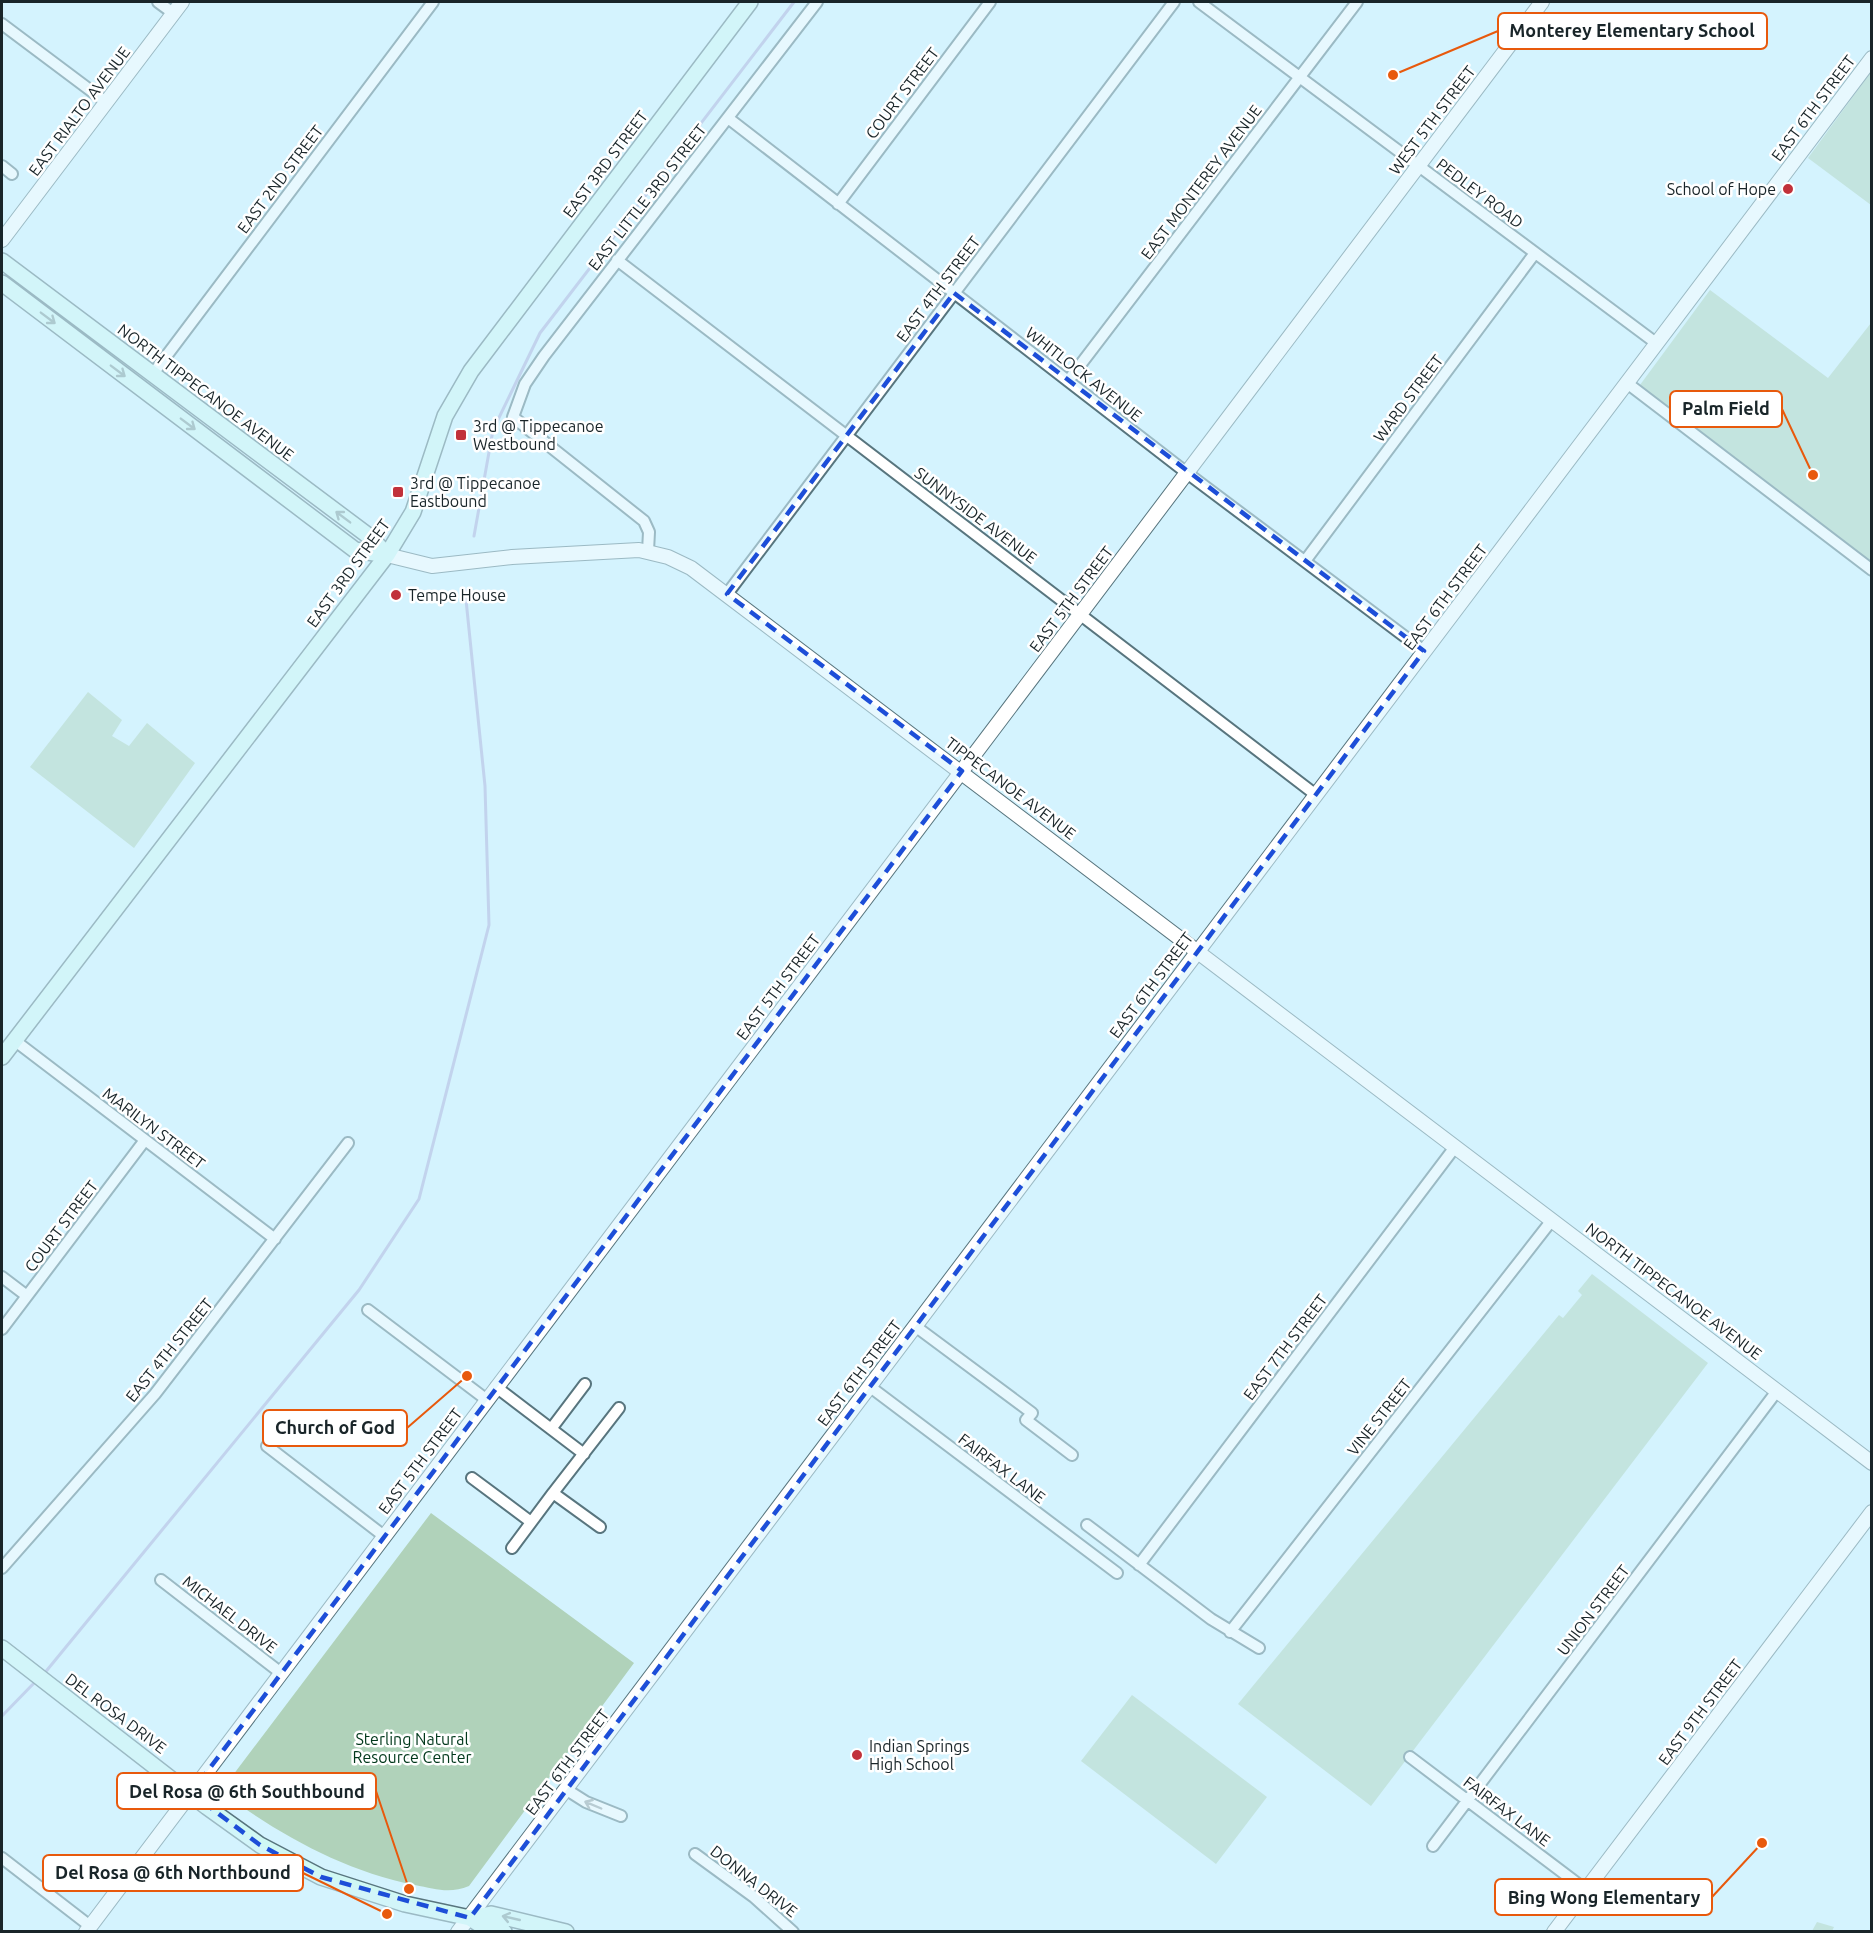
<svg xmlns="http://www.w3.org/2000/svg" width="1873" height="1933" font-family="Ubuntu,sans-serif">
<rect width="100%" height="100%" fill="#d4f3fe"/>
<path fill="#b0d2ba" d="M1871,72l1,133h-1l-63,-47z
M1710,290l118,88 43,-55v239l-234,-173z
M88,692l34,28 -10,16 17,10 18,-23 48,40 -61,85 -104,-81z
M1592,1274l116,89 -337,443 -133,-102 321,-389 4,3 19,-23 -4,-4z
M431,1513l203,150 -165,223c-19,8 -34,3 -54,-1 -71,-14 -133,-49 -191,-91l3,-11z
M1132,1695l135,102 -51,67 -135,-103z
M1817,1922l17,5 -2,4h-20z"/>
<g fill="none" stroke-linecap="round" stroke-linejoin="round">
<path stroke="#adadda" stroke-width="3" d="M474,536l19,-106 47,-97 254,-331
M43,1675l316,-385 60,-91 70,-274 -4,-139 -20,-196
M2,1716l34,-35"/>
<g stroke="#58757e" stroke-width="14">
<path id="minor" d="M158,2l15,11
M1199,2l457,341
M2,24l104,78
M728,118l459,355 237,178
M2,166l10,8
M838,204l152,-202
M617,260l699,535
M152,375l281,-373
M1068,381l289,-379
M1627,383l245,187
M648,551l1,-19 -5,-11 -131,-104 12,-33 19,-28 273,-354
M1305,561l230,-308
M727,594l447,-592
M14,1040l261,199
M2,1277l25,19
M368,1310l119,90
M915,1326l117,87 -6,7 46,35
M2,1329l143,-189
M869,1386l248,187
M496,1387l88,67
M551,1429l34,-45
M267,1446l117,90
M472,1478l59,44
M553,1493l66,-85
M1087,1525l124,94 48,29
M512,1548l41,-55 47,34
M1139,1565l316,-418
M2,1568l153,-174 193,-251
M161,1580l120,93
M1230,1632l322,-412
M1410,1757l176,133
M567,1790l19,12 35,14
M1433,1846l344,-455
M695,1854l59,43 39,35
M2,1858l88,68"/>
</g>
<g stroke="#58757e" stroke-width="16">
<path id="tertiary" d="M2,240l180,-238
M387,555l45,11 80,-9 127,-7 29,7 23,11 1181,895
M86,1932l1456,-1930
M458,1932l1414,-1874
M1554,1932l318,-420"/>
</g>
<g stroke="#58757e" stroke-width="18">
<path id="secondary" d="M2,261l368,276 17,18
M2,283l353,267 32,5
M2,1057l385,-502 26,-43 32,-96 26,-45 279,-369
M2,1648l205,159 53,38 61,32 84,27 65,14 21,-4 75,18
M470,1918l12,8 22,6"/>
</g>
<use href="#minor" stroke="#fff" stroke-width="10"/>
<use href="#tertiary" stroke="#fff" stroke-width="14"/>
<use href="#secondary" stroke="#d0f8f4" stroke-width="15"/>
</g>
<defs><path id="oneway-shaft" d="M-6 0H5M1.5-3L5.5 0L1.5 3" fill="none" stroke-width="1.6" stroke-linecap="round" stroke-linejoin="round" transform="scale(1.5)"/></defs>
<g stroke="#7e9999">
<use href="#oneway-shaft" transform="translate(48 318) rotate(37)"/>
<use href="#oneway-shaft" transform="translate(118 371) rotate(37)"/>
<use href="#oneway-shaft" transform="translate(188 424) rotate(37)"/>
<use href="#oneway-shaft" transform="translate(343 517) rotate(-143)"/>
<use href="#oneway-shaft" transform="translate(511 1918) rotate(-167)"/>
</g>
<use stroke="#989d9f" href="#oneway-shaft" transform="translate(593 1805) rotate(-157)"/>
<path d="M0 0H1873V1933H0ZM954,293l470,358 -954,1267 -149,-41 -61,-32 -69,-52 771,-1022 -235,-177z" fill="#d4f3fe" fill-opacity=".55" fill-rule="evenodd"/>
<path fill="none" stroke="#1d4ed8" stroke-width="4.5" stroke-dasharray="12 8" stroke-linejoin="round" d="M954,293l470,358 -954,1267 -149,-41 -61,-32 -69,-52 771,-1022 -235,-177z"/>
<g fill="#c1313a" stroke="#fff" stroke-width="2">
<circle cx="1788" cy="189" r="6"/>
<rect x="455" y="429" width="12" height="12" rx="3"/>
<rect x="392" y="486" width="12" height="12" rx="3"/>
<circle cx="396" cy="595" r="6"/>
<circle cx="857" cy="1755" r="6"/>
</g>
<g text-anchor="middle" stroke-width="5" stroke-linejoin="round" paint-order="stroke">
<g font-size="16" fill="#192529" stroke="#fff">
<text transform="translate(902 93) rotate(-53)" y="6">COURT STREET</text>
<text transform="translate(1813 108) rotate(-53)" y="6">EAST 6TH STREET</text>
<text transform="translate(79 111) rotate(-53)" y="6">EAST RIALTO AVENUE</text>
<text transform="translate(1432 120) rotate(-53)" y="6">WEST 5TH STREET</text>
<text transform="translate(605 164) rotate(-53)" y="6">EAST 3RD STREET</text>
<text transform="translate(280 179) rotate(-53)" y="6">EAST 2ND STREET</text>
<text transform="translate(1201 182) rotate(-53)" y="6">EAST MONTEREY AVENUE</text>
<text transform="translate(1480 193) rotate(37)" y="6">PEDLEY ROAD</text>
<text transform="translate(647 197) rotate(-52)" y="6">EAST LITTLE 3RD STREET</text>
<text transform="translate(938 289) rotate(-53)" y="6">EAST 4TH STREET</text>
<text transform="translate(1084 374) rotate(38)" y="6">WHITLOCK AVENUE</text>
<text transform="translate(206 392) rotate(37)" y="6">NORTH TIPPECANOE AVENUE</text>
<text transform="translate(1408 398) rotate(-53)" y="6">WARD STREET</text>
<text transform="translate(976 515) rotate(37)" y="6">SUNNYSIDE AVENUE</text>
<text transform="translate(348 573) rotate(-54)" y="6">EAST 3RD STREET</text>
<text transform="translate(1445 597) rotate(-53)" y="6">EAST 6TH STREET</text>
<text transform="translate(1071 599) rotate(-53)" y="6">EAST 5TH STREET</text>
<text transform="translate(1011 788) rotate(37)" y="6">TIPPECANOE AVENUE</text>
<text transform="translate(1151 985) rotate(-53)" y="6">EAST 6TH STREET</text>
<text transform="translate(778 987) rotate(-53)" y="6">EAST 5TH STREET</text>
<text transform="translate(154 1128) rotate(37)" y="6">MARILYN STREET</text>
<text transform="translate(61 1226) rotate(-53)" y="6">COURT STREET</text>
<text transform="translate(1674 1291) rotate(37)" y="6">NORTH TIPPECANOE AVENUE</text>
<text transform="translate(1285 1347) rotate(-53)" y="6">EAST 7TH STREET</text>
<text transform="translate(169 1350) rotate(-51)" y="6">EAST 4TH STREET</text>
<text transform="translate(859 1373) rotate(-53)" y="6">EAST 6TH STREET</text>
<text transform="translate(1379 1417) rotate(-52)" y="6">VINE STREET</text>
<text transform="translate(420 1461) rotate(-53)" y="6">EAST 5TH STREET</text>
<text transform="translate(1002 1468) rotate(37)" y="6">FAIRFAX LANE</text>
<text transform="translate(1593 1610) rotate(-53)" y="6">UNION STREET</text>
<text transform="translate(230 1614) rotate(38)" y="6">MICHAEL DRIVE</text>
<text transform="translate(1700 1712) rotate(-53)" y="6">EAST 9TH STREET</text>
<text transform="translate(116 1713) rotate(37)" y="6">DEL ROSA DRIVE</text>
<text transform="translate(567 1762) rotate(-53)" y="6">EAST 6TH STREET</text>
<text transform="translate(1507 1811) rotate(37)" y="6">FAIRFAX LANE</text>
<text transform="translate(754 1881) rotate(38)" y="6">DONNA DRIVE</text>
</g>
<g font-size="16" fill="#192529" stroke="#fff" text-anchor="start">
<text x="1776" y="195" text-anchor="end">School of Hope</text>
<text x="473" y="432">3rd @ Tippecanoe<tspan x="473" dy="18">Westbound</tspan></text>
<text x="410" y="489">3rd @ Tippecanoe<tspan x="410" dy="18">Eastbound</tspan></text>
<text x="408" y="601">Tempe House</text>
<text x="869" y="1752">Indian Springs<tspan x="869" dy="18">High School</tspan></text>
</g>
<g font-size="16" fill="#01381b" stroke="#fff">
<text x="412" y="1745">Sterling Natural<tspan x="412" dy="18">Resource Center</tspan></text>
</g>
</g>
<path fill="none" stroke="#e8590c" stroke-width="2" d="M1393 75L1498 31M1813 475L1782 409M467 1376L407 1428M409 1889L376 1791M387 1914L303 1873M1762 1843L1712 1897"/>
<g fill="#e8590c" stroke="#fff" stroke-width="2">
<circle cx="1393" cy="75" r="6"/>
<circle cx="1813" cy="475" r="6"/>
<circle cx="467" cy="1376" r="6"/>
<circle cx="409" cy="1889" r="6"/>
<circle cx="387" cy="1914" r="6"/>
<circle cx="1762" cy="1843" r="6"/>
</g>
<g fill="#fff" stroke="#e8590c" stroke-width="2">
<rect x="1498" y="13" width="269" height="36" rx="6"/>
<rect x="1670" y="391" width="112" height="36" rx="6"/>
<rect x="263" y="1410" width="144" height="36" rx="6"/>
<rect x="117" y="1773" width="259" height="36" rx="6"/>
<rect x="43" y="1855" width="260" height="36" rx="6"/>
<rect x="1495" y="1879" width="217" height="36" rx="6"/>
</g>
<g font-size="18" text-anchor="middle" font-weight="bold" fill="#192529">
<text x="1632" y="37">Monterey Elementary School</text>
<text x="1726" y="415">Palm Field</text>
<text x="335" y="1434">Church of God</text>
<text x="247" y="1798">Del Rosa @ 6th Southbound</text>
<text x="173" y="1879">Del Rosa @ 6th Northbound</text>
<text x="1604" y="1904">Bing Wong Elementary</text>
</g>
<rect width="1873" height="1933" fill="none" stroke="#192529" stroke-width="6"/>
</svg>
